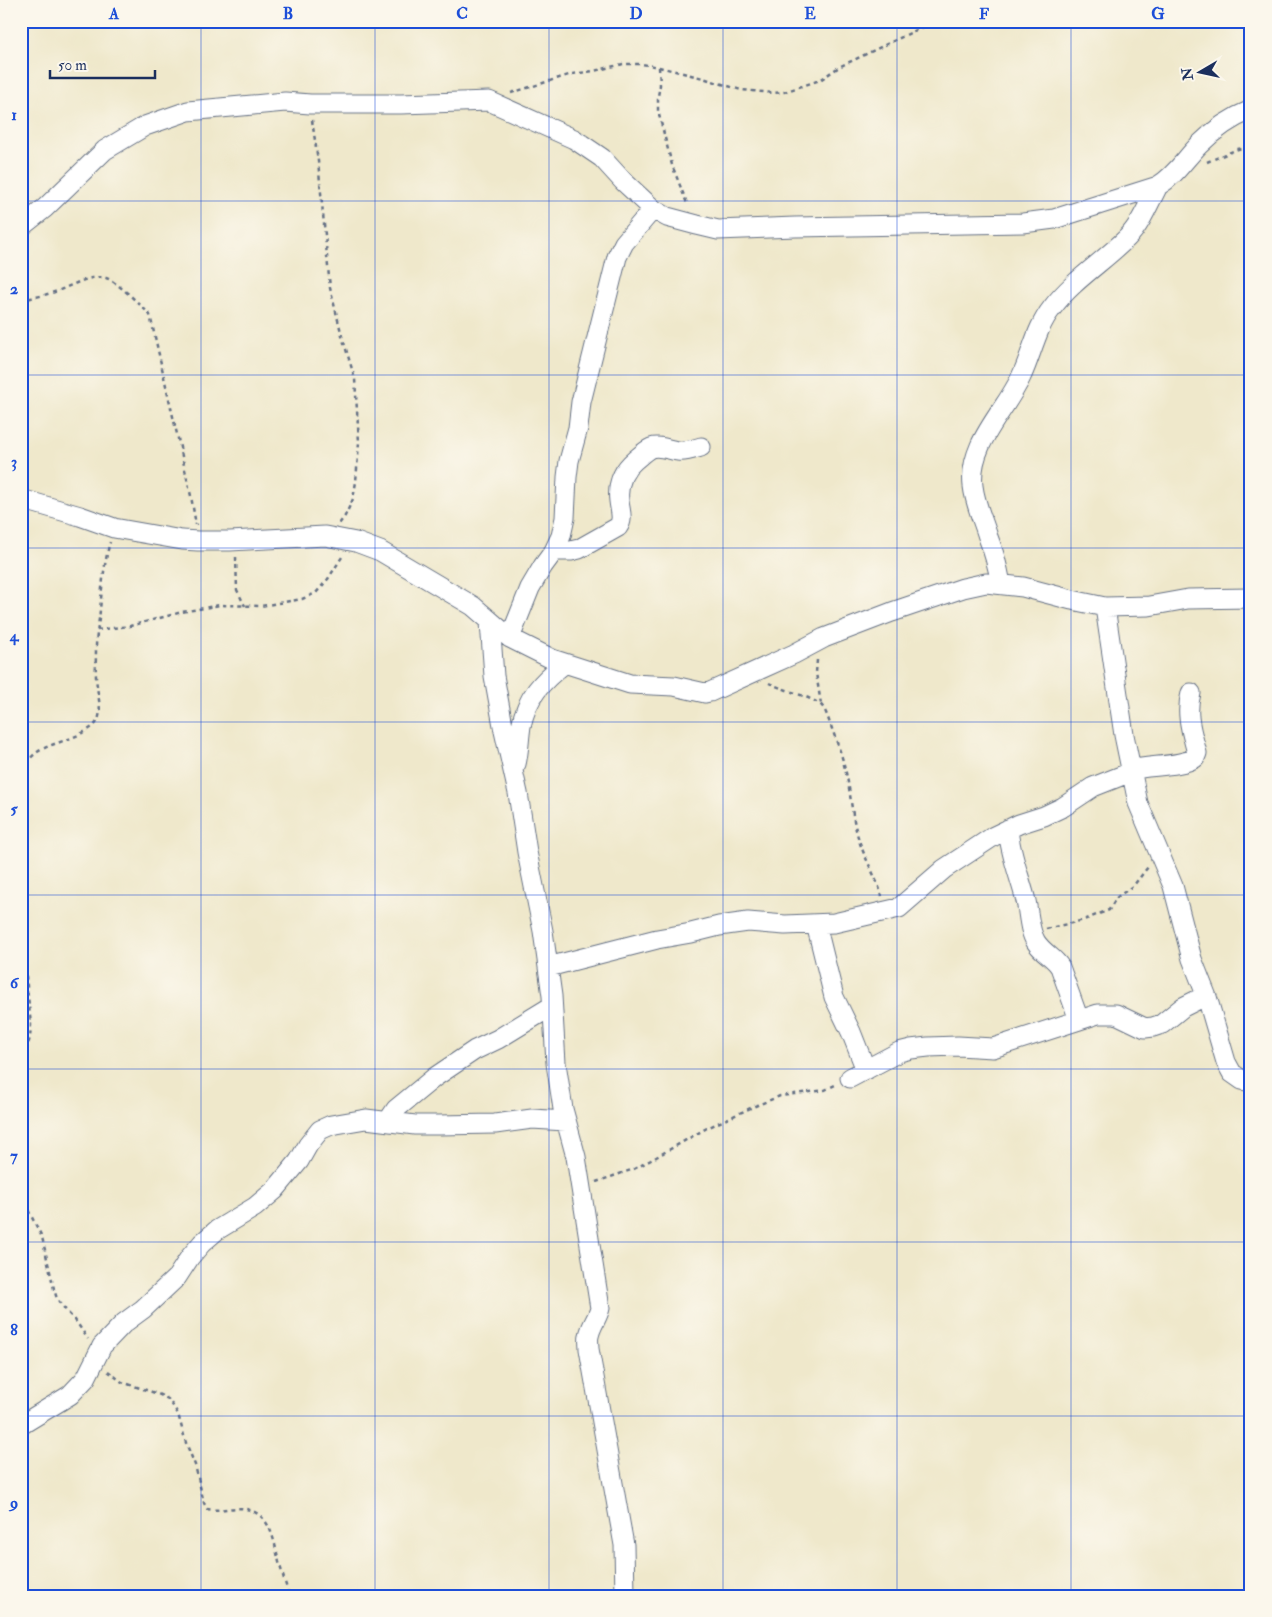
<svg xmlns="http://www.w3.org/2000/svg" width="1272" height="1617" font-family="'IM FELL Double Pica',serif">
<rect width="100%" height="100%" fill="#fbf7ec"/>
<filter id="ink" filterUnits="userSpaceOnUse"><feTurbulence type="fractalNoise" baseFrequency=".02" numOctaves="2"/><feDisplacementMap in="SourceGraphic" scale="10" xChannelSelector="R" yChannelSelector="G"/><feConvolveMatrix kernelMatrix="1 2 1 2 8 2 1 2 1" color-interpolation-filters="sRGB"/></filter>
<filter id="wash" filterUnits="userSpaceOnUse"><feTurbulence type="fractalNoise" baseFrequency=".0096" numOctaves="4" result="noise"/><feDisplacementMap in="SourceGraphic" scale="20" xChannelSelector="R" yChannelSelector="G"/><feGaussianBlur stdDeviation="1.12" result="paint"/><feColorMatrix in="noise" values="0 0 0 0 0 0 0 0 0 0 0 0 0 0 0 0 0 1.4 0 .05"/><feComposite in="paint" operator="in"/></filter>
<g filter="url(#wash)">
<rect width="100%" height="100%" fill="#efe8cb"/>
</g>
<g filter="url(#ink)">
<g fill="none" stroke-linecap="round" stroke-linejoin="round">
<g stroke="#657084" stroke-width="21">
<path id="minor" d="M21,227l24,-19 60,-58 40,-24 43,-15 97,-9 25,2h91l88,-3 85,38 28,19 21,23 30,28 14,8 30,8 21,5 77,-3 228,-4 31,-4 104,-33c17,-10 27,-27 41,-41 15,-15 32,-27 52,-35
M21,499l59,17 34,12 68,12 16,1h32l95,-5 31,6 24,9 93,55 37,32 42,21 78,25 44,2 31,7 5,-1 84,-38 30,-16 68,-26 71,-24 23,-5 37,4 49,13 33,7 44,-1 39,-7 63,-1
M554,551h17l8,-2 39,-22c6,-8 2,-16 1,-26 -2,-17 3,-30 16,-41 5,-4 11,-10 16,-12 9,-3 18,2 27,3 8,1 16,-2 23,-4
M1001,584c-3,-16 -7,-32 -13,-47 -5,-17 -13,-33 -15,-51 -5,-42 32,-74 48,-109 11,-23 15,-49 31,-69 21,-28 51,-46 75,-70 14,-14 22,-35 31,-52
M1105,607l19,128 14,68 35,83 19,73 15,38 19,65 6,11 10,7 9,2
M490,622l4,54 10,55 14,62 9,59 16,79 9,65 4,67 7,46 13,48 24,151c-2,10 -9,17 -11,28 -1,4 0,8 0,13l35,196 1,51
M510,638l20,-50 13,-22 11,-15 7,-15 4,-18 2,-41 2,-16 9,-33 3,-26 36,-145 7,-14 29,-34
M516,764c3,-12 3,-25 5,-38 6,-29 21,-45 43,-62
M1130,770c20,-5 49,-3 65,-12l2,-5c-5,-20 -12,-38 -6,-60
M1008,829c2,25 12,48 18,72 3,13 3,30 10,41 7,11 18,15 24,25l19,53
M816,924l18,73 17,35 15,38
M548,967l109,-28 34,-6 28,-7 29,-4 37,3 49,-2 65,-15 45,-39 50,-33 25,-12 25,-8 19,-9 30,-20 38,-15
M850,1078l49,-26 12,-3 17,-2 30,-1 35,2 105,-34h18l29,14 8,-1 9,-3 21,-17 16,-8 8,-2
M388,1121l8,-12 39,-32 40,-27 23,-11 54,-33
M21,1425l49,-30 16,-17 16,-32 22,-23 19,-14 34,-32 13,-20 12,-14 15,-13 38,-23 20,-17 24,-29 9,-16 12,-15 11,-5 35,-6 49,6h24l56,-1 37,-5 34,2"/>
</g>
<path stroke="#657084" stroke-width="2.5" stroke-dasharray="4 4" stroke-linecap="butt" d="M659,67l1,18 -2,11v15l14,54 16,41
M511,93l61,-19 22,-3 29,-7h19l17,3 44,11 38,12 32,3 11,-1 36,-12 19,-13 96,-46
M312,120l6,41 12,127 12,48 13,43 4,63 -3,40 -3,17 -8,17 -6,8
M1207,162l31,-13 13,-3
M21,300c10,-2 21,-4 30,-7 18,-5 37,-19 55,-15 9,2 38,30 44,37l41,181 5,29
M236,557l1,33 8,16
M97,630l33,-4 52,-14 38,-7 41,1 41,-7 14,-6 12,-14 14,-22
M817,660l-1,13 5,31
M769,683c12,6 45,15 52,22 5,5 7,14 10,21 5,14 11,29 14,43 6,22 6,45 13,68 6,21 18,39 24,59
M21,779c7,-36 37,-32 63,-47 6,-3 11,-6 14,-12 4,-11 0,-23 -1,-34 -2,-12 -1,-26 -1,-38 0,-13 3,-26 4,-38 2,-23 4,-47 10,-68
M21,928l10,97 -1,13 -9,29
M1046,929l38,-9 25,-10 7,-12 18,-13 14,-18
M596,1182l38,-13 17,-9 56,-32 48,-22 25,-10 45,-6 12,-6
M21,1196l21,41 12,52 3,10 11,14 7,7 13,19
M108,1371l14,11 36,12 10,5 5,7 5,8 8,29 9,22 9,38 3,6c14,3 26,-3 39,0 25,5 28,32 33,53 3,11 7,23 10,34"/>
<use href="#minor" stroke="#fff" stroke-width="19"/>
</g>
</g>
<path fill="none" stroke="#1d4ed8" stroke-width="1" stroke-opacity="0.55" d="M201,21v1575M375,21v1575M549,21v1575M723,21v1575M897,21v1575M1071,21v1575M21,201h1230M21,375h1230M21,548h1230M21,722h1230M21,895h1230M21,1069h1230M21,1242h1230M21,1416h1230"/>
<rect width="1272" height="1617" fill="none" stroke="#fbf7ec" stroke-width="55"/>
<g transform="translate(1200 72) rotate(261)" stroke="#fbf7ec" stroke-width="4" paint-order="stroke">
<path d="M0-4L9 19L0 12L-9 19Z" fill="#1b2f5e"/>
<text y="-8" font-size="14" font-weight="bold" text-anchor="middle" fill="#1b2f5e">N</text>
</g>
<path d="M50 70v8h105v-8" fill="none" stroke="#1b2f5e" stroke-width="2.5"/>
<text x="58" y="70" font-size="15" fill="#1b2f5e" stroke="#fbf7ec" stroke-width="4" paint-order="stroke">50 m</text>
<rect x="28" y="28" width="1216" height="1562" fill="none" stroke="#1d4ed8" stroke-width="2"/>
<g font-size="16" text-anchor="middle" font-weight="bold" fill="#1d4ed8">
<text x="114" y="19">A</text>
<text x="288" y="19">B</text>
<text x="462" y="19">C</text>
<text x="636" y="19">D</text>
<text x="810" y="19">E</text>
<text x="984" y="19">F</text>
<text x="1158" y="19">G</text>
<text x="14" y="120">1</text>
<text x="14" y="294">2</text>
<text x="14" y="467">3</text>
<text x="14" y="641">4</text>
<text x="14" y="814">5</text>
<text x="14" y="988">6</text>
<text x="14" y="1161">7</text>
<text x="14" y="1335">8</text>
<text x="14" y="1508">9</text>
</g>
</svg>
